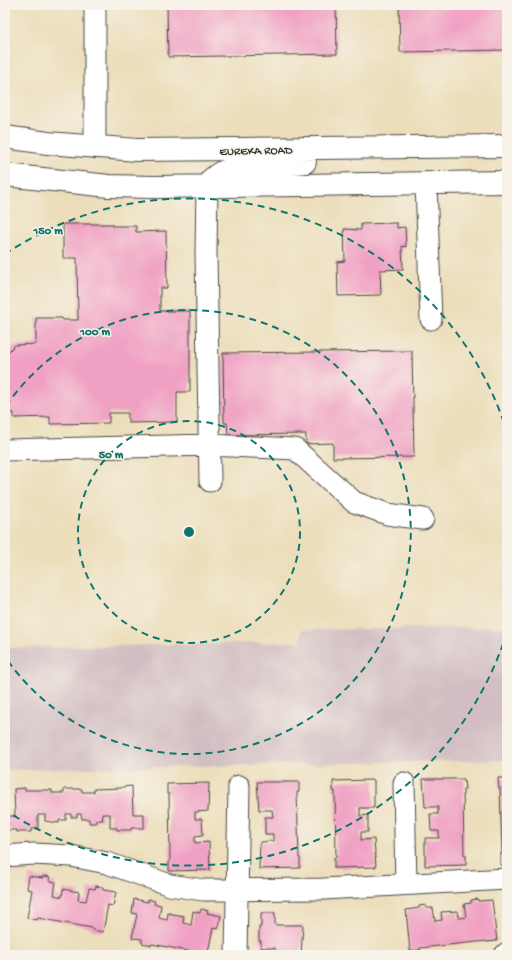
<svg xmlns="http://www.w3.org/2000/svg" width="512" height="960" font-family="'Gochi Hand',sans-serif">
<rect width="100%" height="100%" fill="#f7f3e8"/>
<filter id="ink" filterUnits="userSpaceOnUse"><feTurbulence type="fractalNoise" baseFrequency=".025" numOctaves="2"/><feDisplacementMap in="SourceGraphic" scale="8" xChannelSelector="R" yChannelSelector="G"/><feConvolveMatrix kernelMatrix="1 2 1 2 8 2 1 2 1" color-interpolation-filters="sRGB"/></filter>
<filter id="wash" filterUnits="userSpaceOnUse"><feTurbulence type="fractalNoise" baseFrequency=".012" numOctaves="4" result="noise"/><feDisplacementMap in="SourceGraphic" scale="16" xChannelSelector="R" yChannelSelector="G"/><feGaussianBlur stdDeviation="0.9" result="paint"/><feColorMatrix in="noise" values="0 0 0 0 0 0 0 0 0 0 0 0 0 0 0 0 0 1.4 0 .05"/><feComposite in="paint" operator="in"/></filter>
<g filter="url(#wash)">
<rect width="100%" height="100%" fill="#ecdebb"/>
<path fill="#d2bec2" d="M507,627v133l-502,10v-122l296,-6v-12z"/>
<g id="blocks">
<path fill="#f0a0c3" d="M167,5h169l1,49 -169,3z
M399,5h108v45l-107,2z
M397,223v5l8,-1 1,20 -4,-1 1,23 -23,1 1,25 -43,1 -1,-34 8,-1 -1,-32 17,1v-6z
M63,224h50l-1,2h24v6l30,-1 1,57h-7v23h30v81h-13v30l-49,1v-10h-19v10l-59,1v-7l-36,1v-5h-9v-58l10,-10 21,-1v-26h26l1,2h15l-1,-62h-14z
M412,351l2,106 -81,1v-15l-27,1v-10l-78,1 -1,-12h-3l-1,-70z
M498,778h9v87h-7v-11h2l-2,-66h-1z
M423,779h41l1,10h-2l1,66h2v10l-41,1v-28h14v-7h-8l-1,-17h8v-7h-13z
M374,780v28h-14v8l8,-1v17h-7v8l13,-1 2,28 -42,1v-10h2l-1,-67h-2v-10z
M257,782h42v10h-2l2,66h1v10l-41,1 1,-27 13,-1v-7h-8v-17h8l-1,-7h-13z
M209,783l-1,28 -13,1v7h7l1,16 -8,1v7l14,-1 1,28 -41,1v-10h1l-1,-67h-2v-10z
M132,786l1,28h11v14h-13v2h-14v-2h-7v-14h-8l1,6h-7v3h-7v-4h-7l-1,-5h-4v3h-6v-3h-5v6h-7v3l-14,-2v-6h-7v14h-7v3h-14v-2h-12v-14h10l-1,-27 11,-1v2h27v3h12v-4h18v3h12v-3l27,-1 1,-1z
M29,876l14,2v-2l7,1 -1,4 7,1 -2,13 8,2 1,-8 16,3 -1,8 8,1 3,-13 6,1 1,-3 7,1v3l13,2 -3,14 -5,-1 -5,27 -11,-2v-2l-54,-10 -1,2 -10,-2 5,-28 -5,-1z
M134,899l14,3v-3l7,2 -1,3 7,1 -2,13 8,2 1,-7 16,3 -1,7 8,2 2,-14 7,2 1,-4 7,2 -1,2 14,3 -3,13 -5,-1 -5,24 -9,-2 -1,4 -10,-2v-1l-36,-7v1l-10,-2v-4l-10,-1 5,-24 -5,-1z
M478,899v2l14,-1 5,41 -11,1v-1l-66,7v2l-10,1 -4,-41 13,-2v-2l7,-1v3h7l2,13 7,-1 -1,-8 17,-1 1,7 7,-1 -2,-13 7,-1v-3z
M261,913h14v12h28l-2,30h-25l-1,-7h-14v-7h-2v-14h2z"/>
</g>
</g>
<g filter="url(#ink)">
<use href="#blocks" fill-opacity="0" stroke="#484641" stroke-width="1"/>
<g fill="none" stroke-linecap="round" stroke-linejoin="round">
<g stroke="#484641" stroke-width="23">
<path id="minor" d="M95,147v-142
M426,184l5,135
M207,186l-1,68 4,227
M5,450l205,-5 85,4 59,53 33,12 36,5
M404,783l2,101
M5,856l28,-2 38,2 36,7 63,22 33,5 120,-1 184,-10
M236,955l3,-169
M505,955l2,-2"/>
</g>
<g stroke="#484641" stroke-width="24">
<path id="major" d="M5,137l43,6 89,7 370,-4
M5,175l104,11 45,1 353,-5
M207,186l4,-6 6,-5 5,-3 14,-4 69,-6"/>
</g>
<use href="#minor" stroke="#fff" stroke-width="21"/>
<use href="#major" stroke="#fff" stroke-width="22"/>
</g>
</g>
<g fill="none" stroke="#0f766e" stroke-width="2" stroke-dasharray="7 5">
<circle cx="189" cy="532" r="111"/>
<path d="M6 406A222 222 0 1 1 6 658"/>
<path d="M507 632A333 333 0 0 1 5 810M5 254A333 333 0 0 1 507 432"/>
</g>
<g text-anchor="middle" stroke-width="3" stroke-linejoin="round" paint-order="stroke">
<g font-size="12" fill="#2b2b2b" stroke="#f7f3e8">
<text transform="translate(256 150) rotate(-1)" y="4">EUREKA ROAD</text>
</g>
</g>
<circle cx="189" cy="532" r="6" fill="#0f766e" stroke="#f7f3e8" stroke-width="2"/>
<g font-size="12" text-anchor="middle" font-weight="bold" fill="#0f766e" stroke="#f7f3e8" stroke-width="3" stroke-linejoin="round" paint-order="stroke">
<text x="48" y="234">150 m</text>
<text x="95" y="335">100 m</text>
<text x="111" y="458">50 m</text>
</g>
<rect width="512" height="960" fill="none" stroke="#f7f3e8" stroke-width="20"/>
</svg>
